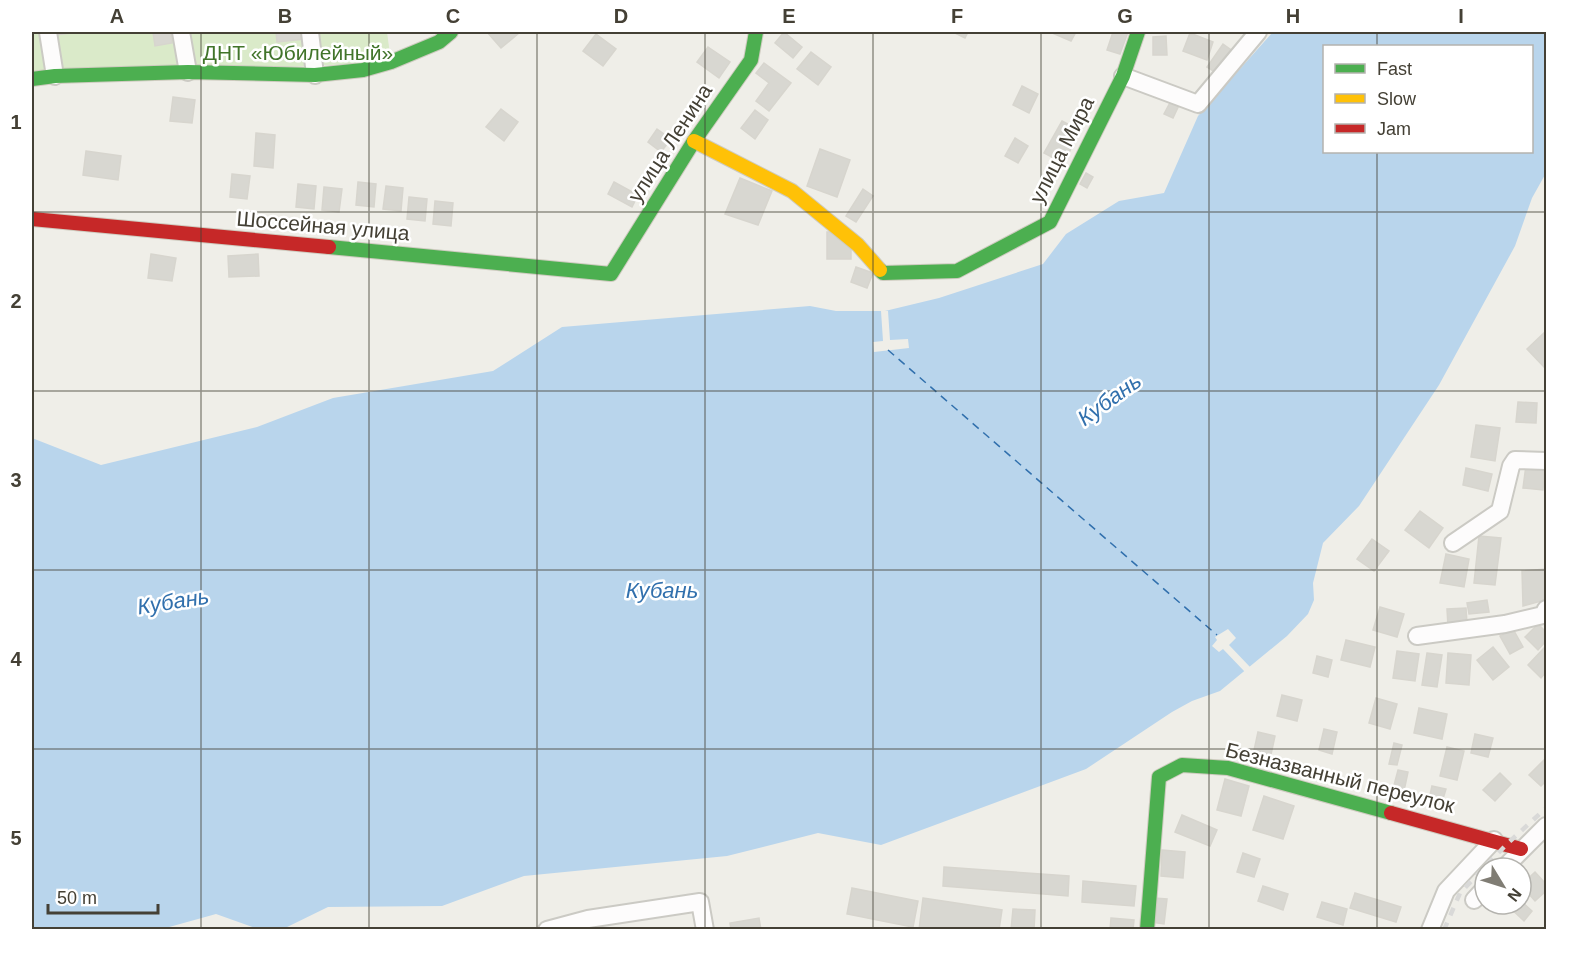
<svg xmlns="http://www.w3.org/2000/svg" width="1578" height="961" font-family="Helvetica,sans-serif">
<rect width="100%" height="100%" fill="#efeee8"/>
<path fill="#daeac9" d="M32,32h355l4,30 -359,17z"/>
<path fill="#b9d5ec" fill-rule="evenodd" d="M1273,32h273v141l-14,25 -17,48 -76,139 -80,121 -36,37 -10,40 1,17 -6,14 -21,22 -67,55 -28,10 -20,11 -86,57 -205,76 -63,-12 -91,23 -203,20 -82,30 -114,1 -45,22h-25l-42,-15 -54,15h-130v-491l69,27 156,-38 76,-29 160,-27 69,-44 248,-21 26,5h49l54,-13 104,-34 23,-30 53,-33 45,-8 34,-77zM1324,46h208v106h-208z"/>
<path fill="#efeee8" d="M881,311h7l2,29 18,-1 1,9 -35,4 -1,-10 10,-1z
M1228,629l8,9 -7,7 21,22 -5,5 -22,-23 -4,3 -7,-6 5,-6 -2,-3z"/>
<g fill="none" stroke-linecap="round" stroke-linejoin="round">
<path stroke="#3170ad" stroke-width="1.5" stroke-dasharray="8 6" stroke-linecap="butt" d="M888,350l329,285"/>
</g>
<path fill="#d8d7d1" stroke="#d7d5ce" stroke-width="1.5" d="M55,32h25l-25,3z
M153,32h18l1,11 -17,3z
M276,32h28l1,7 -28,3z
M487,32h31l1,1 -18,15z
M784,32l18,15 -9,11 -18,-15z
M953,32h15l-3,6z
M1050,32h26l-5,9z
M1113,32h15l-8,22 -13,-4z
M1190,33l23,9 -6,18 -24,-9z
M596,34l20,15 -13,17 -20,-15z
M1166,36l1,19h-14v-18z
M1223,44l11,8 -16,22 -11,-7z
M708,47l22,15 -11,16 -22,-16z
M811,52l20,15 -13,18 -21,-16z
M764,63l27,20 -22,28 -13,-10 13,-18 -13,-10z
M1022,86l16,8 -9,19 -16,-8z
M173,97l22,3 -3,23 -22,-2z
M1172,99l8,4 -7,15 -9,-4z
M501,109l17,13 -14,19 -18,-14z
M755,110l13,10 -13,19 -14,-11z
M1062,121l19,10 -18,32 -19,-10z
M657,129l14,10 -10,13 -13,-10z
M256,133l19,2 -2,33 -19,-2z
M1015,138l13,8 -10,17 -13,-7z
M820,149l30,11 -13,37 -30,-11z
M86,151l35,5 -3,24 -35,-5z
M1086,173l7,4 -6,11 -7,-4z
M232,174l18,2 -3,23 -17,-2z
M740,178l32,13 -14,34 -33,-11z
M358,182l18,2 -2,23 -18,-2z
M614,182l24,13 -6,12 -24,-13z
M298,184l18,2 -2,23 -18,-2z
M386,186l17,2 -2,23 -18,-2z
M324,187l18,2 -3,23 -17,-2z
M863,189l10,7 -17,26 -10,-6z
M409,197l18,2 -2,22 -18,-2z
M435,201l18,2 -2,23 -18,-2z
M827,232h24v27h-24z
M151,254l25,4 -4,23 -24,-3z
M258,254l1,22 -30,1 -1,-21z
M856,267l17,6 -6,15 -16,-6z
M1546,331v38l-19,-20z
M1518,402l19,1 -1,20 -20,-1z
M1476,425l24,3 -5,33 -24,-4z
M1526,465l19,2 -2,23 -20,-2z
M1466,468l26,6 -4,17 -25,-6z
M1420,511l23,17 -14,20 -24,-18z
M1479,536l22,2 -6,47 -21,-2z
M1372,539l17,12 -15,20 -17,-12z
M1446,554l23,5 -5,28 -24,-4z
M1546,569l-1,31 -22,6 -1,-35z
M1487,600l2,12 -20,2 -2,-11z
M1380,607l24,7 -7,23 -24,-7z
M1466,608l1,16 -19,2 -1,-17z
M1538,624l8,8v9l-8,9 -13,-13z
M1513,629l10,18 -13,7 -10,-18z
M1346,640l29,7 -5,20 -29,-7z
M1546,646v26l-5,6 -13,-13z
M1493,647l16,20 -16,13 -16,-20z
M1397,651l22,3 -4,27 -22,-3z
M1427,653l15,2 -5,32 -15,-2z
M1448,653l23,2 -2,30 -23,-2z
M1317,656l15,4 -4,17 -15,-4z
M1282,695l20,5 -5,21 -20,-5z
M1376,698l21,6 -7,25 -21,-6z
M1419,708l28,6 -5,25 -28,-6z
M1324,729l13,3 -5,22 -13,-4z
M1258,732l17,4 -5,23 -17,-4z
M1475,734l18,4 -5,19 -17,-4z
M1394,743l8,2 -5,20 -8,-1z
M1447,747l17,4 -7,29 -17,-4z
M1545,759l1,2v20l-5,5 -12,-11z
M1398,770l10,2 -4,19 -11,-2z
M1500,773l11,11 -16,17 -12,-11z
M1225,779l24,7 -8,30 -24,-6z
M1432,786l14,3 -4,13 -13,-3z
M1264,796l30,10 -11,33 -30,-9z
M1182,815l35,15 -7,16 -35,-14z
M1162,850l23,2 -2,26 -22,-2z
M1243,853l17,6 -6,18 -17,-5z
M944,867l125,9 -1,20 -125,-10z
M1535,872l11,12v7l-11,10 -14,-16z
M1083,881l53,5 -2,20 -52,-4z
M1263,886l25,8 -5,16 -25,-9z
M852,888l66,13 -5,26 -66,-13z
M1355,893l46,14 -5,15 -46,-14z
M923,898l79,12 -3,20h-80z
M1154,898l13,1 -3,25 -13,-2z
M1521,901l11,10 -8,10 -18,-17h15z
M1322,902l25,7 -4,16 -26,-8z
M1013,909l22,1 -1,20h-23z
M759,918l2,12h-30l-1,-7z
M1111,918l23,2 -1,10h-23z"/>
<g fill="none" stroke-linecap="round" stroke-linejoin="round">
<g stroke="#cbcac4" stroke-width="20">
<path id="street" d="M48,32l7,44
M181,32l7,40
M310,32l5,43
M1123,76l75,28 60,-72
M1453,543l47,-32 11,-45 4,-6 31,1
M1417,636l88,-12 38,-9 3,-6
M1504,868l42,-42
M1474,900l11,-12
M547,930l41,-11 112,-17 5,28
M1430,930l16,-39 48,-51"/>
</g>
<g stroke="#cecbbf" stroke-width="16">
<path id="fast" d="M32,79l23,-3 133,-4 127,3 48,-5 28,-8 48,-20 12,-10
M329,247l282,27 83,-133 57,-81 5,-28
M880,270l3,3 74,-2 93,-49 73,-146 15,-44
M1147,930l12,-153 23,-12 46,3 163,45"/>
</g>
<g stroke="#cecbbf" stroke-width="16">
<path id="slow" d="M694,141l98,50 66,54 22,25"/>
</g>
<g stroke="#cecbbf" stroke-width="16">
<path id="jam" d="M32,219l297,28
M1391,813l130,36"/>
</g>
<use href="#street" stroke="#fdfcfc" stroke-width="16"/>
<use href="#fast" stroke="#4caf50" stroke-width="14"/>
<use href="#slow" stroke="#ffc107" stroke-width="14"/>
<use href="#jam" stroke="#c62828" stroke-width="14"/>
<path stroke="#d9d9d8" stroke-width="4.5" stroke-dasharray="8 8" stroke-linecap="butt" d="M1444,930l16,-37 47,-49 39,-36"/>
</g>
<path fill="none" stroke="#444035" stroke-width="1.5" stroke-opacity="0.55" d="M201,32v898M369,32v898M537,32v898M705,32v898M873,32v898M1041,32v898M1209,32v898M1377,32v14M1377,152v778M32,212h1514M32,391h1514M32,570h1514M32,749h1514"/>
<g text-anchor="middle" stroke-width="5" stroke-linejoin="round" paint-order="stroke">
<g font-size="21" fill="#41742a" stroke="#fff">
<text x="298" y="60">ДНТ «Юбилейный»</text>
</g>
<g font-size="21" fill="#444035" stroke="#fff">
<text transform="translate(670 143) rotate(-57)" y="7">улица Ленина</text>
<text transform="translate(1062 150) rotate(-63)" y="7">улица Мира</text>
<text transform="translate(323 226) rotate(5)" y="7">Шоссейная улица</text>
<text transform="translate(1340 778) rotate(14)" y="7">Безназванный переулок</text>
</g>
<g font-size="22" font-style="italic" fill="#3170ad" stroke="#fff">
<text transform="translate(1109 399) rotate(-36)" y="8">Кубань</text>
<text x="662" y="598">Кубань</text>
<text transform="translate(173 601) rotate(-9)" y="8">Кубань</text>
</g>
</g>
<rect width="1578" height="961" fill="none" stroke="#ffffff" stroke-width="66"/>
<rect x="1323" y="45" width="210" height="108" fill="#ffffff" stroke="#b4b3ae" stroke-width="1.5"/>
<rect x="1335" y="64" width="30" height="9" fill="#4caf50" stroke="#b4b3ae" stroke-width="1.5"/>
<text x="1377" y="75" font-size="18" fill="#444035">Fast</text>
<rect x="1335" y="94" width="30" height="9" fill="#ffc107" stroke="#b4b3ae" stroke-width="1.5"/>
<text x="1377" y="105" font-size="18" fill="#444035">Slow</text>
<rect x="1335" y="124" width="30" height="9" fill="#c62828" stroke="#b4b3ae" stroke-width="1.5"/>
<text x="1377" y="135" font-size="18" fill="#444035">Jam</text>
<g transform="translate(1503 886) rotate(128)"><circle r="28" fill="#ffffff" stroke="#b4b3ae" stroke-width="1.5"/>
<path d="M0-4.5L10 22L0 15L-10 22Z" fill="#807d74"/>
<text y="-9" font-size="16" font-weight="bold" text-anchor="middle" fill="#444035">N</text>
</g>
<path d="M48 904v9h110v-9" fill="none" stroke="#444035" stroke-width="3"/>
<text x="57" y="904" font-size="18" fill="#444035" stroke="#ffffff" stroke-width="4.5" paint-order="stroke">50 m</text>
<rect x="33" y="33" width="1512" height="895" fill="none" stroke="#444035" stroke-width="2"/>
<g font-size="20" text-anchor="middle" font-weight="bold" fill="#444035">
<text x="117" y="23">A</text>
<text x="285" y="23">B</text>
<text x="453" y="23">C</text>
<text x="621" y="23">D</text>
<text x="789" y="23">E</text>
<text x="957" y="23">F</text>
<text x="1125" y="23">G</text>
<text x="1293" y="23">H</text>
<text x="1461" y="23">I</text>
<text x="16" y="129">1</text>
<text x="16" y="308">2</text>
<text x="16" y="487">3</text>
<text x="16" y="666">4</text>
<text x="16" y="845">5</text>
</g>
</svg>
